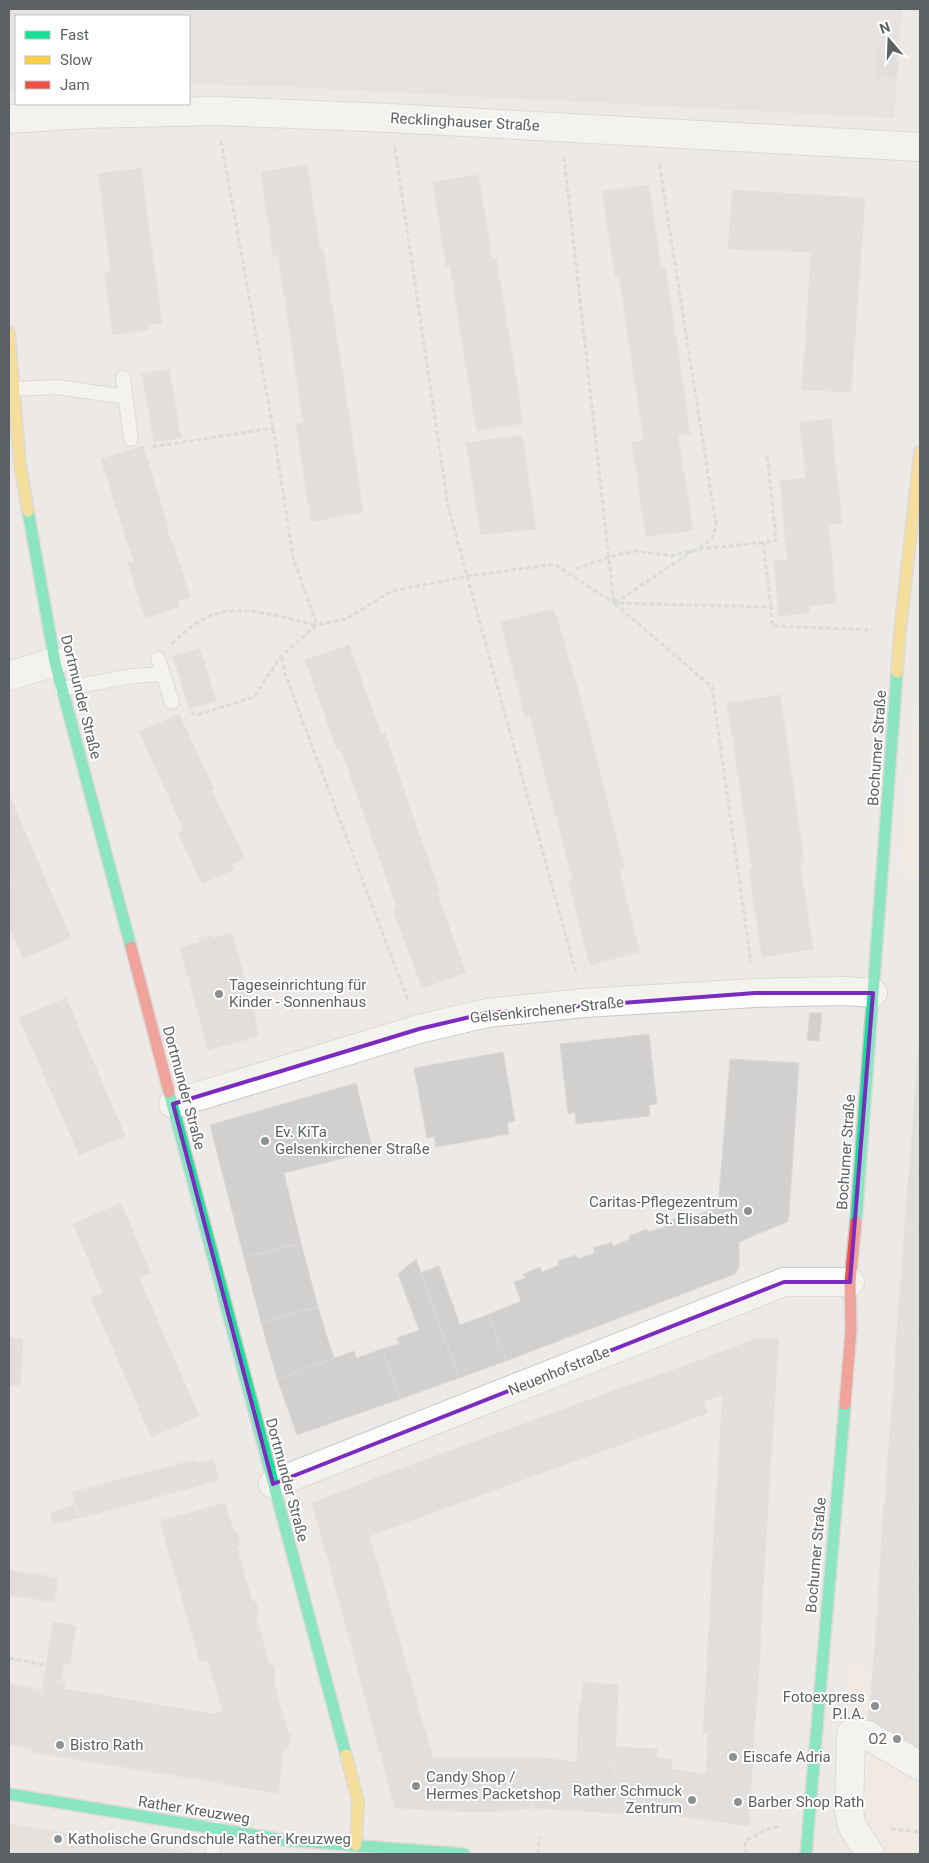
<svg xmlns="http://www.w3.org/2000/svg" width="929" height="1863" font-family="Roboto,sans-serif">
<rect width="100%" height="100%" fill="#ece9e6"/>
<path fill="#f4ece0" d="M920,694v182l-22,-2z
M851,1662l69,39v153h-68l-15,-30z"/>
<path fill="#dddad8" d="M9,9h893l-8,109 -601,-31 -104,-3v-68h-173v73l-7,1z"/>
<path fill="#dcd9d5" d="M9,1824l196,30h-196z"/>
<path fill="#d2d0cf" stroke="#dbd8d6" d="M877,51l18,1v10h3l-1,17 -22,-1z
M307,165l13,84 -47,7 -12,-84z
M141,168l11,83 -43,6 -11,-83z
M478,175l14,83 -46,8 -13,-84z
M649,185l12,83 -46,7 -13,-84z
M733,190l132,8 -14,194 -49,-2 9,-134 2,-4 -85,-3z
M320,249h3l13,83 -45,7 -13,-83z
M152,251l10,72 -14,2 1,5 -36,5 -8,-62 6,-1 -2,-15z
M492,258h4l14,83 -47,7 -13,-83z
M665,267l13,84 -47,6 -12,-83z
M336,332l13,83 -46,7 -12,-83z
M510,341l13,82 -46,8 -14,-83z
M678,351l12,83 -46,6 -13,-83z
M169,369l12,69 -27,4 -12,-68z
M349,415l14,97 -52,10 -15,-98z
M831,419l5,49 -31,3 -5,-49z
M522,435l14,94 -55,6 -15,-92z
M678,436l15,94 -47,7 -14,-95z
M143,446l25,80 -42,13 -25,-80z
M836,468l6,55 -14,2 1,5 -44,5 -5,-54 25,-3v-7z
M166,526l5,17 2,-1 17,55 -12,4 1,6 -34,11 -17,-55 6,-1 -8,-23z
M829,530l7,73 -27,3 1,7 -31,3 -5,-55 14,-2 -3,-24z
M554,609l28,94 -57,14 -24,-95z
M349,645l32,89 -44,16 -32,-90z
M200,648l16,53 -27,8 -16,-53z
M780,695l12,83 -52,8 -13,-83z
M582,703l21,82 -52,13 -21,-83z
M179,714l35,75 -40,19 -35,-76z
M385,733l27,81 -43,15 -28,-80z
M792,778l12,84 -52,8 -12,-84z
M603,785l21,82 -51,13 -22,-82z
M212,791l33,67 -13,6 2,5 -32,15 -24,-51 6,-3 -10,-22z
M11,799l30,70 -32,13v-82z
M412,814l28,78 -43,15 -28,-78z
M800,862l13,87 -51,8 -13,-87z
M619,868l21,84 -50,13 -22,-84z
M41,869l30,69 -48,20 -14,-33v-43z
M437,893l29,80 -44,15 -29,-79z
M232,933l21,76 -52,14 -21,-75 20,-6 -1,-4 13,-3 1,3z
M66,998l29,68 -46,20 -30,-68z
M253,1009l6,27 -51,14 -7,-27z
M810,1013h12l-3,28 -12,-1z
M649,1034l8,70 -8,1 1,11 -74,8 -1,-11 -7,1 -8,-70z
M919,1036h1v85h-7z
M503,1052l12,69 -8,2 2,11 -73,13 -2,-10 -7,1 -13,-70z
M730,1059l69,4 -10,153 -2,6 -48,20v25l-4,7 -229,87 -17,-47 32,-13 -7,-19 11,-4 -2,-4 17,-7 2,5 17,-7 -1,-4 18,-6 2,4 17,-6 -2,-5 19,-6 1,4 17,-7 -1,-3 18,-7 1,3 17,-5 -1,-4 18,-7 2,4 34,-13z
M95,1066l30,70 -46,19 -30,-69z
M356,1083l17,68 -89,22 17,70 -57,15 -34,-133z
M913,1121h7v51h-11z
M909,1172h11v54l-15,-1z
M121,1203l30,70 -48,20 -30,-69z
M905,1225l15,1v54l-19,-2z
M301,1243l17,64 -57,15 -17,-64z
M416,1259l43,119 -59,21 -18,-50 17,-5 -2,-6 22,-8 -21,-56z
M439,1266l21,59 29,-11 17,47 -47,17 -39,-105z
M139,1278l30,69 -48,20 -30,-69z
M901,1278l19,2v51l-23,-2z
M318,1307l16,52 -57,20 -16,-57z
M897,1329l23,2v64l-27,-2z
M9,1338l14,1 -3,46h-11z
M757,1338h22l-5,70 -52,-3 1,-10 -20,6 -13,-37z
M169,1347l30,69 -48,21 -30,-70z
M382,1349l18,50 -103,36 -20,-56 77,-28 3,7z
M690,1364l18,49 -77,28 -18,-50z
M613,1391l18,50 -76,27 -18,-49z
M893,1393l27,2v49l-31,-2z
M722,1405l52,3 -5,82 -52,-3z
M537,1419l18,49 -77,28 -18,-49z
M889,1442l31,2v63l-35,-3z
M460,1447l18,49 -76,28 -18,-49z
M213,1459l6,21 -18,4 -5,-21z
M195,1460l7,25 -123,33 -7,-26z
M384,1475l18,49 -32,12 5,19 -45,13 -18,-65z
M717,1487l52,3 -5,82 -52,-3z
M225,1503l9,29 3,-1 2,7 1,7 -3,2 7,27 -64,18 -20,-71z
M74,1505l4,13 -25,6 -3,-11z
M884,1505l33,2 -6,80 9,1 -2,30 -41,-4z
M917,1507h3v81l-9,-1z
M375,1555l23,80 -46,13 -22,-80z
M712,1569l52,3 -4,82 -52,-4z
M9,1570l49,8 -4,24 -45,-7z
M244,1574l9,28 3,-1 2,8 1,6 -3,1 8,29 -64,17 -20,-70z
M877,1615l43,3v56l-47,-3z
M53,1622l23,4 -6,38 -6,-1 -3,19 -17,-3z
M398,1635l22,79 -47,13 -21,-79z
M264,1645l5,19 3,-1 4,14 -3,1 5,18 -55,16 -15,-52z
M708,1650l52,4 -6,82 -51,-3z
M873,1671l47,3v83l-52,-32z
M44,1679l21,3 -1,7 33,5 -11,67 -54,-9z
M583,1682l35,3 -3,76 -33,-1v2h-5l2,-59h3z
M9,1684l33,6 -10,58 -23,-4z
M97,1694l61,11 -11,66 -61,-10z
M278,1696l10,38 3,-1 -3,16h-4l-6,45 -75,-14 11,-66z
M158,1705l56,9 -11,66 -56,-9z
M420,1714l13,43 18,1 -2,53 -54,-3 -22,-81z
M708,1733l46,3 -5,90 -80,-11 3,-46 34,5z
M616,1747l41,2v9l15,1 -3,56 -55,-2z
M535,1757l42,5h5v-2l33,1 -1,52 -82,-5z
M535,1757l-3,51 -40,4 -43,-1 2,-53z"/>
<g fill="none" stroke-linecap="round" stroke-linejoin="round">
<g stroke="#c8c8c8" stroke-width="16">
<path id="lane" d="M123,378l8,61
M14,389l43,-2 69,10
M158,659l14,43
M62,689l70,-13 31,-2
M213,1854l2,-26"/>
</g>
<g stroke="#c8c8c8" stroke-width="30">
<path id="street" d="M9,119l77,-5 130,-3 174,7 530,29
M9,676l46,-14
M173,1104l246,-75 68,-16 97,-10 171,-10 88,-2 30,2
M273,1484l511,-202h66
M870,1854l-18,-28 -3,-14 2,-78 16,1 53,31"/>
</g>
<g stroke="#c8c8c8" stroke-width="14">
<path id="fast" d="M28,511l27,151 76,285
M169,1092l177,663
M856,1222l41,-550
M9,1794l275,46 180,14
M806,1854l39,-450"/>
</g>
<g stroke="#c8c8c8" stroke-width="14">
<path id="slow" d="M9,333l11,131 8,47
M897,672l3,-41 20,-179
M346,1755l12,46 -2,44"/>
</g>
<g stroke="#c8c8c8" stroke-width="14">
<path id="jam" d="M131,947l38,145
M845,1404l6,-74 -1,-48 6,-60"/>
</g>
<path stroke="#c6cbc8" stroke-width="3" stroke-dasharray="5 2.5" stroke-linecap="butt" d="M221,141l52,287 20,129 24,68
M395,148l53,358 128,467
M564,157l50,446 98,84 39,276
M152,447l121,-19
M763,542l8,65
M699,549l77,-8 -9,-88
M576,569l33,-12 26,-6 36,5 25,-6 16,-11 4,-14 -57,-363
M615,603l78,-52
M172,644c48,-51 85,-32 144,-19
M282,657l3,17 124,329
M191,712l6,3 57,-18 27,-41 36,-31 29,-6 46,-28 77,-15 85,-12 60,39 157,4 1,19 100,4
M9,1658l36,7
M891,1829l29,3
M538,1854l1,-17
M746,1854l-1,-13 27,-14h8"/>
<use href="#lane" stroke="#fcfcfb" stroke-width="14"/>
<use href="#street" stroke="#fcfcfb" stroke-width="28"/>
<use href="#fast" stroke="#16e098" stroke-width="11"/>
<use href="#slow" stroke="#ffcf43" stroke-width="11"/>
<use href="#jam" stroke="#f24e42" stroke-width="11"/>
</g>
<path d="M0 0H929V1863H0ZM755,993h118l-23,289h-66l-511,202 -100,-380 246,-75 68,-16z" fill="#ece9e6" fill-opacity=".55" fill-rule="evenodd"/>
<path fill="none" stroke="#7b2cbf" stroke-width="4" stroke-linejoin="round" d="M755,993h118l-23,289h-66l-511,202 -100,-380 246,-75 68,-16z"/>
<g fill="#8e9192" stroke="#fff" stroke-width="2">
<circle cx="219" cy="994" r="5"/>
<circle cx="265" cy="1141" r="5"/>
<circle cx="748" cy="1211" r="5"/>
<circle cx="875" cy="1706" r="5"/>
<circle cx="897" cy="1739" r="5"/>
<circle cx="60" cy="1745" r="5"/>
<circle cx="733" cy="1757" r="5"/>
<circle cx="416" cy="1786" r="5"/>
<circle cx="692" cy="1800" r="5"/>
<circle cx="738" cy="1802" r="5"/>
<circle cx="58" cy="1839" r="5"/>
</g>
<g text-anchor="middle" stroke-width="4" stroke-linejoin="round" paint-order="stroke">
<g font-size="15" fill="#5c6164" stroke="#fff">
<text transform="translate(465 122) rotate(3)" y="5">Recklinghauser Straße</text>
<text transform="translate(81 697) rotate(76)" y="5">Dortmunder Straße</text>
<text transform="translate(877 748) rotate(-86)" y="5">Bochumer Straße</text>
<text transform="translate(547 1010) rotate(-6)" y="5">Gelsenkirchener Straße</text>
<text transform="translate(184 1088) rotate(75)" y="5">Dortmunder Straße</text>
<text transform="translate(846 1152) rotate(-86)" y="5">Bochumer Straße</text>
<text transform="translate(559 1371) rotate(-22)" y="5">Neuenhofstraße</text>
<text transform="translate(287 1480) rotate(75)" y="5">Dortmunder Straße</text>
<text transform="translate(816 1555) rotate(-85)" y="5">Bochumer Straße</text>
<text transform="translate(194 1810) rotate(9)" y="5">Rather Kreuzweg</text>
</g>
<g font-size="15" fill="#5c6164" stroke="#fff" text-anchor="start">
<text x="229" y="990">Tageseinrichtung für<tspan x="229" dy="17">Kinder - Sonnenhaus</tspan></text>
<text x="275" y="1137">Ev. KiTa<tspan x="275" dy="17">Gelsenkirchener Straße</tspan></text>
<text x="738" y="1207" text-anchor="end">Caritas-Pflegezentrum<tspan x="738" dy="17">St. Elisabeth</tspan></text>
<text x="865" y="1702" text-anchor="end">Fotoexpress<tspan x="865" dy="17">P.I.A.</tspan></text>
<text x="887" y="1744" text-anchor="end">O2</text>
<text x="70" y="1750">Bistro Rath</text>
<text x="743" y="1762">Eiscafe Adria</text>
<text x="426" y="1782">Candy Shop /<tspan x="426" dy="17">Hermes Packetshop</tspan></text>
<text x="682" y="1796" text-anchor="end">Rather Schmuck<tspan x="682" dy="17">Zentrum</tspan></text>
<text x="748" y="1807">Barber Shop Rath</text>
<text x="68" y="1844">Katholische Grundschule Rather Kreuzweg</text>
</g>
</g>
<rect width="929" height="1863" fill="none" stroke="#5c6164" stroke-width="20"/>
<rect x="15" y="15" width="175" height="90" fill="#ffffff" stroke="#bec0c1"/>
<rect x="25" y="31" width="25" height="8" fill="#16e098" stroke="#bec0c1"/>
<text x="60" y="40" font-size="15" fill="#5c6164">Fast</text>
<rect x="25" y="56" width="25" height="8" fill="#ffcf43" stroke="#bec0c1"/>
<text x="60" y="65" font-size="15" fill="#5c6164">Slow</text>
<rect x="25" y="81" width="25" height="8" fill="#f24e42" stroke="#bec0c1"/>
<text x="60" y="90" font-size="15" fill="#5c6164">Jam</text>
<g transform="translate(889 40) rotate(341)" stroke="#ffffff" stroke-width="4" paint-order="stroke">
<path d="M0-4L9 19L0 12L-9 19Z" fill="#5c6164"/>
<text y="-8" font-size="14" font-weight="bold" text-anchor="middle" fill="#5c6164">N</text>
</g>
</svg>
